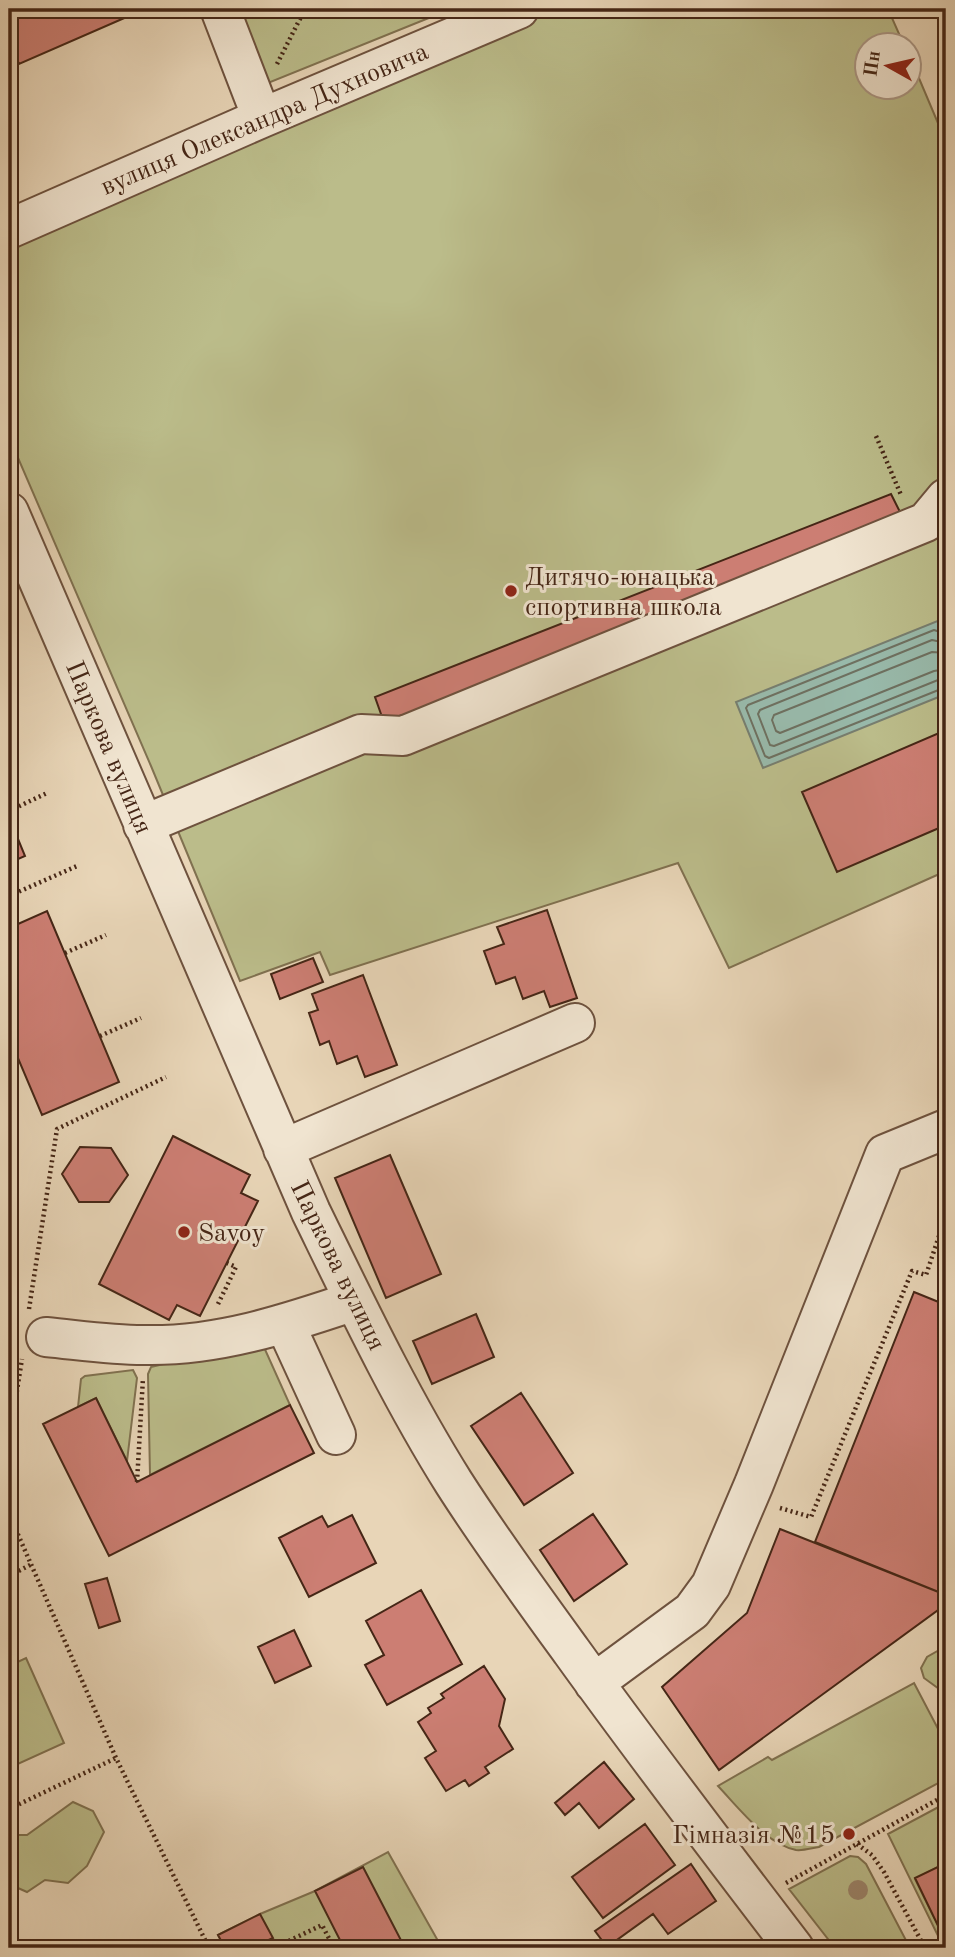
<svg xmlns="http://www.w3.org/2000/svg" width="955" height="1957" font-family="'Old Standard TT',serif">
<rect width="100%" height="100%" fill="#e8d5b7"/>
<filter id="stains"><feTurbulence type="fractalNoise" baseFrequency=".00286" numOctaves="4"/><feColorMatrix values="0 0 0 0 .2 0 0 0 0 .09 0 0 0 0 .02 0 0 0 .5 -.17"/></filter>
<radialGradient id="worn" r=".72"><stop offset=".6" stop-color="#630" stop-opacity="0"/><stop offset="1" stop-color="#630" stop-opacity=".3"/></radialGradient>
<path fill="#bbbc8a" stroke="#807150" stroke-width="2" d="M236,9h215l-183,74z
M519,9h369l16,36 -37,1v42h42l1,-31 36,85v729l-217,97 -51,-105 -348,112 -10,-23 -80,29 -89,-215 -142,-329v-208z
M257,1342l6,3 27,60 -140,70 -2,-101 3,-7z
M133,1370l4,8 -10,83 -31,-63 -18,9 3,-28 4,-3z
M941,1649l5,1v44l-22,-16 -3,-10 6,-11z
M26,1658l38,85 -55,25v-102z
M914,1683l32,61v35l-127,68c-7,1 -16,4 -23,3 -30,-6 -58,-43 -78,-64l50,-29 4,3z
M73,1802l20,9 11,21 -17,34 -19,17 -23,-3 -18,12 -18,-8 1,-49h17z
M946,1803v60l-31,16 27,55 4,-2v16h-2l-56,-114z
M388,1852l54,96h-217l-7,-13 42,-21 55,-23z
M850,1856l8,1 8,7 44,84h-75l-46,-59z"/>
<path fill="#98b9aa" stroke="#777e6f" stroke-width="2" d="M940,620l6,15v59l-183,74 -27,-66z"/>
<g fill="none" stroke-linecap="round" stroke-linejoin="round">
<path stroke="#6e7060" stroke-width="2" d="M946,634l-12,-4 -186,75 -2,3 19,48 4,2 172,-69 5,-1
M946,643l-14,-3 -172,70 -2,4 12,31 4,1 164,-66 8,-1
M946,653l-14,-1 -158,63 -2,5 4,11 4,2 154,-62 12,-2"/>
</g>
<path fill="#cc7e73" stroke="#452616" stroke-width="2" d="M9,9h136l-126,55 -10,-23z
M891,494l14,28 -518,209 -12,-34z
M946,730v95l-109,47 -35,-80z
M9,817l16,39 -16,7z
M547,910l30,88 -27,9 -6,-16 -21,8 -8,-22 -19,7 -12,-33 20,-7 -7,-17z
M47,911l72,171 -77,33 -33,-78v-109z
M313,958l10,24 -43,17 -9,-25z
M363,975l34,90 -32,12 -8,-21 -20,8 -8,-23 -9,4 -11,-32 9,-3 -6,-16z
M173,1136l77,39 -9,18 17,8 -58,115 -23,-11 -8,15 -70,-36z
M80,1147l31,1 17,27 -19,27h-30l-17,-28z
M390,1155l51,119 -55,24 -51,-120z
M946,1288v17l-5,-2z
M914,1292l32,13v290l-131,-53z
M476,1314l18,43 -62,27 -19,-43z
M521,1393l52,80 -49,32 -53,-79z
M96,1398l41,84 153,-77 24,48 -205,103 -66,-132z
M593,1514l34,50 -53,37 -34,-51z
M352,1515l24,48 -67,34 -30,-59 43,-22 6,11z
M780,1529l166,66v15l-5,-2 -222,162 -57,-83 85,-74z
M107,1578l13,43 -21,7 -14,-44z
M421,1590l41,74 -75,41 -22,-40 19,-10 -18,-34z
M294,1630l17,36 -36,17 -17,-36z
M484,1666l21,33 -6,27 14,23 -28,18 4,6 -20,13 -4,-6 -19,11 -21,-33 11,-7 -18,-29 13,-9 -3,-5 16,-10 -3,-4z
M604,1762l30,37 -35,29 -20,-25 -14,12 -10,-12z
M645,1824l30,41 -72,53 -31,-41z
M946,1863v69l-4,2 -27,-56z
M691,1864l25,37 -48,33 -15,-20 -46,33 -12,-16z
M363,1867l42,81h-61l-29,-57z
M260,1914l13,24 -22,10h-26l-7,-13z"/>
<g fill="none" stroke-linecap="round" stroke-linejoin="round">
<g stroke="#6e523e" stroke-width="42">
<path id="minor" d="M220,9l42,109
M9,229l253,-111 257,-109
M9,512l302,700c45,92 89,185 143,271 37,58 78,114 118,169 72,100 147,198 222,296
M143,825l218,-91 42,2 523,-214 20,-24
M283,1149l292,-126
M285,1324l51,111
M46,1337c32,3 65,8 97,8 73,2 143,-21 211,-44
M594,1683l98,-72 19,-26 43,-101 131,-330 61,-25"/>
</g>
<path stroke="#452616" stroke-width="4.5" stroke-dasharray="2 3.5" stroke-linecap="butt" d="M277,64l28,-55
M876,436l25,59
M9,714l4,-2
M9,811l38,-18
M9,896l68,-30
M65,953l41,-18
M100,1036l41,-18
M218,1304l18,-37 -9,-4
M29,1309l28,-180 109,-52
M9,1441l13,-82
M137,1482l6,-104
M780,1508l31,9 101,-246 14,4 20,-60
M9,1514l107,244 93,190
M9,1576l23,-12
M9,1809l107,-51
M857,1844l15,11 12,17 41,76
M786,1883l160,-88
M9,1944l2,4
M274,1948l48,-23 12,23"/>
<use href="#minor" stroke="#f0e4d0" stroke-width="38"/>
</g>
<circle fill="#9c856b" cx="858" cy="1890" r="10"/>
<g fill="#8f2418" stroke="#f0e4d0" stroke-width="2.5">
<circle cx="511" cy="591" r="7"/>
<circle cx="184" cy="1232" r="7"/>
<circle cx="849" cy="1834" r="7"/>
</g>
<g text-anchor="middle" stroke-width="6" stroke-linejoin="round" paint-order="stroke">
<g font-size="26" fill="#452616" stroke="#f0e4d0">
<text transform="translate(264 118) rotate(-23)" y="9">вулиця Олександра Духновича</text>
<text transform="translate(110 747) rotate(67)" y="9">Паркова вулиця</text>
<text transform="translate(339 1265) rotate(64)" y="9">Паркова вулиця</text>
</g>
<g font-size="26" fill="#452616" stroke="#f0e4d0" text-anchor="start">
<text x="525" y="585">Дитячо-юнацька<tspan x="525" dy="30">спортивна школа</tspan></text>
<text x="198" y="1241">Savoy</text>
<text x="835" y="1843" text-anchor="end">Гімназія №15</text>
</g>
</g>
<rect width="955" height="1957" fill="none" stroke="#e8d5b7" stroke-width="35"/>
<rect x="10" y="10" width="934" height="1936" fill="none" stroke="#452616" stroke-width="3.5"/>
<rect x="18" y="18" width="920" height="1922" fill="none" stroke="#452616" stroke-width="2"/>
<g transform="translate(888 66) rotate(278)"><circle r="33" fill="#f0e4d0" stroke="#ac9886" stroke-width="2"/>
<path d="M0-5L12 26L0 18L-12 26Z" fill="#8f2418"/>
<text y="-10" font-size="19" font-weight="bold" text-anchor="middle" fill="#452616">Пн</text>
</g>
<rect width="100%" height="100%" filter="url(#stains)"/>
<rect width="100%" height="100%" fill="url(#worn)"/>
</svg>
